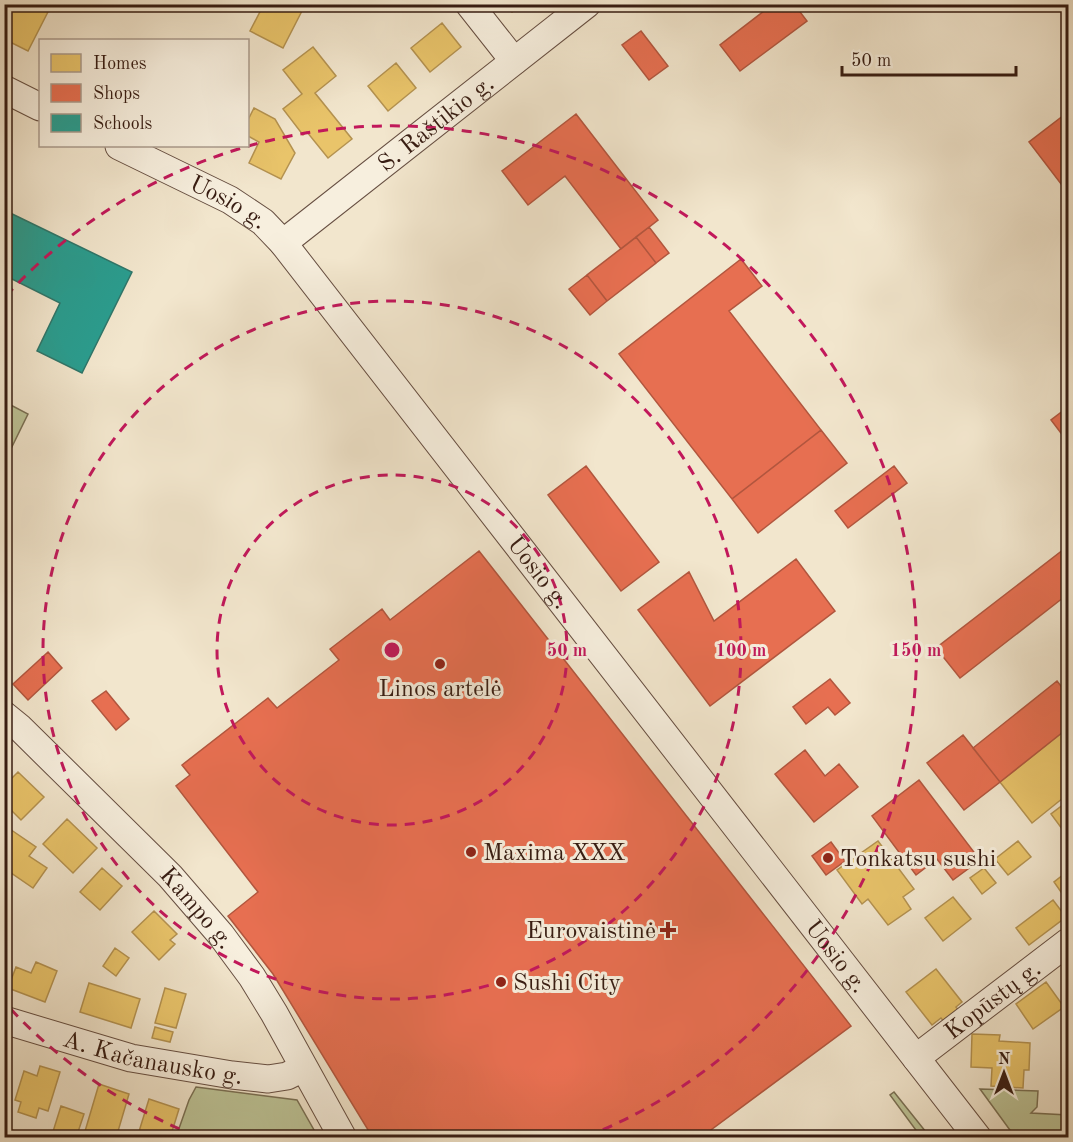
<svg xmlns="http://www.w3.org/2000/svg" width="1073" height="1142" font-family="'Old Standard TT',serif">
<rect width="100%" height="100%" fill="#f2e6cd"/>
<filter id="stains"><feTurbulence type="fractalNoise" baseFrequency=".00333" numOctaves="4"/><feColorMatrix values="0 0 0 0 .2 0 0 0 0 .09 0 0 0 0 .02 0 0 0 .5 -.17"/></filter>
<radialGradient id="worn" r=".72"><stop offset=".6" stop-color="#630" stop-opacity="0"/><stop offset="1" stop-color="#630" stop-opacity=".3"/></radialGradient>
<path fill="#bdc497" stroke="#7a7054" stroke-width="1.5" d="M5,402l23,12 -23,47z
M196,1087l101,13 21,37h-142l13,-37z
M980,1089l58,2 -1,16 -6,6 37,2v22h-53z
M894,1092l36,45h-9l-31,-42z"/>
<path fill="#e9c46a" stroke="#b49250" stroke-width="1.5" d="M8,4l13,6 3,-6h28l-24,47 -24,-12v-27z
M264,4l41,1 -22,43 -33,-17z
M505,4h17l-10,8z
M442,23l19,24 -31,25 -19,-24z
M313,47l23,29 -21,17 37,46 -24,19 -21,-26 -4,3 -20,-26 19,-15 -19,-24z
M396,63l20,25 -28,23 -20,-25z
M254,108l21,11 20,34 -14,26 -32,-16 10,-21 -11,-6v-16z
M1068,728v66l-36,29 -32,-41z
M18,772l26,25 -23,23 -17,-17v-17z
M1068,801v36l-17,-23z
M67,819l30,29 -24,25 -30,-29z
M4,825l32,22 -7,9 18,12 -14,20 -29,-20z
M878,841l36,48 -11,8 8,12 -23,16 -20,-26 -6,5 -25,-34z
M1018,841l13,16 -23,18 -13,-16z
M102,868l20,18 -22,24 -20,-18z
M984,868l12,15 -14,11 -12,-16z
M1068,871v31l-14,-20z
M953,897l18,22 -28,22 -18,-23z
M1053,900l13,17 -37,28 -13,-17z
M154,911l23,23 -7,6 5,4 -16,16 -27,-28z
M115,948l14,10 -13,18 -13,-10z
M36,962l21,9 -12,31 -37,-14 8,-21 15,6z
M936,969l26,33 -6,5 5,6 -15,11 -5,-6 -9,7 -26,-33z
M1046,982l18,25 -31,22 -17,-25z
M89,983l51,16 -9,29 -51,-16z
M165,988l21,6 -10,34 -21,-5z
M155,1027l18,5 -3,10 -18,-4z
M972,1034l28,1 -1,6 31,2 -1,27h-5l-1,18 -32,-2 1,-18 -21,-1z
M40,1066l20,6 -12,39 -9,-3 -3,10 -18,-6 3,-10 -6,-2 9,-29 13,5z
M99,1084l30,10 -13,44h-33z
M149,1099l30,10 -9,29h-33z
M61,1106l23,8 -8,24h-25z
M4,1127l21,8 -1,3h-20z"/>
<path fill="#e76f51" stroke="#b2563e" stroke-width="1.5" d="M773,4h21l13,17 -67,50 -20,-26z
M641,31l27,35 -19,14 -27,-35z
M1068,112v81l-39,-51z
M576,114l82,106 -37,29 -56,-73 -37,29 -26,-34z
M649,227l20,26 -13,10 -20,-26z
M636,237l20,26 -49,38 -20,-26z
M741,259l21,27 -33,25 92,119 -89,69 -113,-145z
M587,275l20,26 -17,14 -21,-26z
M1068,407v26l-4,4 -13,-17z
M821,430l26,33 -89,70 -26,-34z
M586,466l73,96 -38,29 -73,-96z
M894,466l13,17 -59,45 -13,-17z
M1068,546v48l-108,84 -24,-30z
M479,551l372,475 -151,112h-327l-100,-164 -45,-58 30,-24 -82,-106 14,-11 -8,-10 86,-67 9,10 62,-48 -9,-11 52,-40 8,11z
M796,559l39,52 -125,95 -72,-96 51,-38 25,49z
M48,652l14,16 -34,32 -15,-16z
M830,679l20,24 -15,12 -7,-8 -22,17 -13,-17z
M1057,681l11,14v33l-68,54 -27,-34z
M106,691l23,28 -13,11 -24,-29z
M963,735l37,47 -36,28 -37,-47z
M805,750l20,26 14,-12 19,23 -44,35 -39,-48z
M919,780l61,80 -27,20 -16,-21 -21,16 -44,-59z
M831,842l14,19 -19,14 -14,-19z"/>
<path fill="#2a9d8f" stroke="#2e766a" stroke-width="1.5" d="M4,210l128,62 -50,101 -45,-22 23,-48 -56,-28z"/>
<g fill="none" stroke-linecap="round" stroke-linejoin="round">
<g stroke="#664e41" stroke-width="29">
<g id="minor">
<path d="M469,4l45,57"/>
<path d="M4,89l36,18"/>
<path id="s1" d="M119,146l111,54 33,22 20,21 695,895"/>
<path id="s2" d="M283,243l304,-239"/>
<path id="s3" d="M4,715l16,13 150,148 51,59 31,42 22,36 69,125"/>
<path id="s4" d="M4,1020l127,38 101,17 36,4 19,-3 16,-8"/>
<path id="s5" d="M916,1058l152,-116"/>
</g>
</g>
<use href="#minor" stroke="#f7efde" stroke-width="27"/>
</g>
<g fill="none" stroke="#c2185b" stroke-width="3" stroke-dasharray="10 8">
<circle cx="392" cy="650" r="175"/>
<circle cx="392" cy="650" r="349"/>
<path d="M196 1136A524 524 0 0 1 6 1004M6 296A524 524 0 1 1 588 1136"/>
</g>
<g fill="#8f2418" stroke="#f7efde" stroke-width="2">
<circle cx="440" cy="664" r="6"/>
<circle cx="471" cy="852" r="6"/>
<circle cx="828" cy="858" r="6"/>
<path d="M665 921h6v6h6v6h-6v6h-6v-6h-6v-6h6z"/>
<circle cx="501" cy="982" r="6"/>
</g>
<g text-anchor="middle" stroke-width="6" stroke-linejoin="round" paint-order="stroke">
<g font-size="24" fill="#371c12" stroke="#f7efde">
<text dy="8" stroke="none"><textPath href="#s2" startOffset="194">S. Raštikio g.</textPath></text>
<text dy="8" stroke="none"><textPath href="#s1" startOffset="123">Uosio g.</textPath></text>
<text dy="8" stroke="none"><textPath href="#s1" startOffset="609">Uosio g.</textPath></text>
<text dy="8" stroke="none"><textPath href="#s3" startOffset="273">Kampo g.</textPath></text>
<text dy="8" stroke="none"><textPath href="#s1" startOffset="1095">Uosio g.</textPath></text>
<text dy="8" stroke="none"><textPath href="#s5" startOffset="96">Kopūstų g.</textPath></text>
<text dy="8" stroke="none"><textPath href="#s4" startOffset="154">A. Kačanausko g.</textPath></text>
</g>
<g font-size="24" fill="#371c12" stroke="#f7efde" text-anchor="start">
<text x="440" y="696" text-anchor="middle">Linos artelė</text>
<text x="483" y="860">Maxima XXX</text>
<text x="840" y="866">Tonkatsu sushi</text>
<text x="656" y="938" text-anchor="end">Eurovaistinė</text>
<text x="513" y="990">Sushi City</text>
</g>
</g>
<circle cx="392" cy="650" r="9" fill="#c2185b" stroke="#f7efde" stroke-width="3"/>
<g font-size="18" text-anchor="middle" font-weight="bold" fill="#c2185b" stroke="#f7efde" stroke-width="6" stroke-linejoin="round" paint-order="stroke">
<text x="567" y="656">50 m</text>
<text x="741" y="656">100 m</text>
<text x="916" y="656">150 m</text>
</g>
<rect width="1073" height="1142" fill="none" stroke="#f2e6cd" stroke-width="24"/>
<rect x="6" y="6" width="1061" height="1130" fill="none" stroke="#371c12" stroke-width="3"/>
<rect x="12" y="12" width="1049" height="1118" fill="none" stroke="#371c12" stroke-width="1.5"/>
<rect x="39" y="39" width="210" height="108" fill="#f7efde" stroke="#aa9b8c" stroke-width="1.5"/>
<rect x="51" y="54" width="30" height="18" fill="#e9c46a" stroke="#aa9b8c" stroke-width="1.5"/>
<text x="93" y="69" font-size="18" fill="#371c12">Homes</text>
<rect x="51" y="84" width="30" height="18" fill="#e76f51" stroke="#aa9b8c" stroke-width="1.5"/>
<text x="93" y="99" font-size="18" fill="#371c12">Shops</text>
<rect x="51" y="114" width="30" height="18" fill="#2a9d8f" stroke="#aa9b8c" stroke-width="1.5"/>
<text x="93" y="129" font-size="18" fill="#371c12">Schools</text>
<g transform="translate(1004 1073)" stroke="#f7efde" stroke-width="4.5" paint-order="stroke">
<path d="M0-4.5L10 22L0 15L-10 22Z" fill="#371c12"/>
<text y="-9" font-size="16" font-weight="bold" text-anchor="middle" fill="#371c12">N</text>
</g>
<path d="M842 66v9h174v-9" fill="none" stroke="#371c12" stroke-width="3"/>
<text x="851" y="66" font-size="18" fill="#371c12" stroke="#f7efde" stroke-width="4.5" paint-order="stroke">50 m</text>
<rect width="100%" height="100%" filter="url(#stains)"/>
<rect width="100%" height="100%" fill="url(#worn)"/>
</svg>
